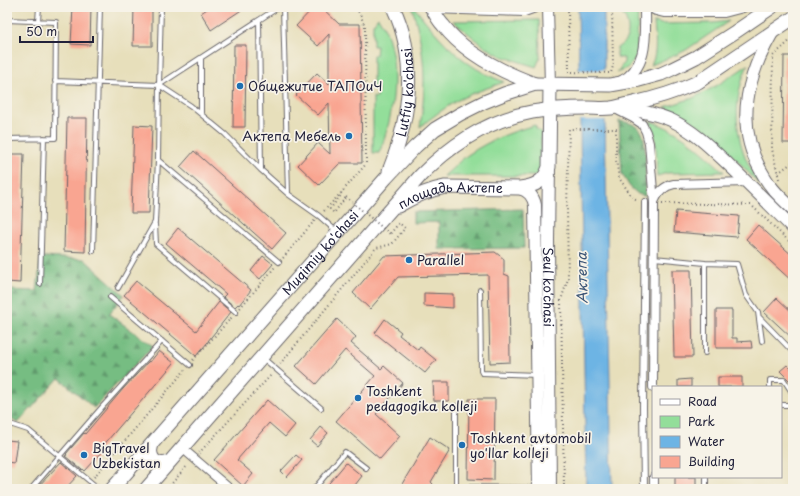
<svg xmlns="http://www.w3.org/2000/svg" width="800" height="496" font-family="'Playpen Sans',sans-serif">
<defs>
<pattern id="forest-firs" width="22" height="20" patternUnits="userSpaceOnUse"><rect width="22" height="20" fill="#76bd82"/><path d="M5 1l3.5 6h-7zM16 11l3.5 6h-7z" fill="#60996c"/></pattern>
</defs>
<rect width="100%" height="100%" fill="#f7f3e8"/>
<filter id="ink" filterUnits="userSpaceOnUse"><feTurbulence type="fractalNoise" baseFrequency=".025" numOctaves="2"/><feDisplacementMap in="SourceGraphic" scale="8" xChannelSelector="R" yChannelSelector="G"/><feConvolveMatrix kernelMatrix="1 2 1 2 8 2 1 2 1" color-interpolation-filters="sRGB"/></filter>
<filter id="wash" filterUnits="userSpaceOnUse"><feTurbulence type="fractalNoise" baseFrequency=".012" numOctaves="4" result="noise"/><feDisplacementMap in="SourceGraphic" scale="16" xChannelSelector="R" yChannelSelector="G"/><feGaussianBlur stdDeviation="0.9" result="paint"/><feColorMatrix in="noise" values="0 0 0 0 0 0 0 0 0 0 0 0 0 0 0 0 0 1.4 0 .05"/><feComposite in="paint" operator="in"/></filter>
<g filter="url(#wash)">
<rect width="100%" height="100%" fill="#e7dfbb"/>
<path fill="#93de9a" stroke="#5a806a" d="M412,7h2c15,19 34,42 54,56 11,8 23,14 36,19 -16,6 -33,11 -48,19 -13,8 -25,17 -36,26 7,-45 5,-76 -8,-120z
M618,7h20l-1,48 -4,7 -6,6 -10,5 7,-11v-4h-6l-1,-3v-7c3,-2 7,-5 9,-9 4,-6 2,-18 -3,-24 -3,-3 -4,-4 -5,-8z
M378,17c25,34 17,100 1,136h-6v-56l4,1 1,-9h-5v-34h3l1,-9h-4v-22z
M539,20l1,38 -4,9 -35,-11 -16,-9 -32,-26z
M729,21l-43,29 -10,5 -25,10c7,-12 4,-29 3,-43l7,2 52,-1z
M748,65c-14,29 -14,65 -2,94 4,9 9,17 13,25 -19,-20 -38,-43 -61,-59 -10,-7 -22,-12 -33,-18l28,-9 23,-12z
M650,121c33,11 49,28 74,51l-56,1 -11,3c-1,-18 1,-38 -7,-55z
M535,125l2,5 4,2 1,36c-1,4 -4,7 -8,8h-90c6,-5 11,-10 16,-15 20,-17 50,-29 75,-36z"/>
<path fill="url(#forest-firs)" stroke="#4c705e" d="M619,121c7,1 18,3 22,10 7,11 4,50 4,65l-7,-2 -8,-7 -8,-13z
M523,209l1,39 -85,1v-27l-26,1v-11z
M41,257l43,2 40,36 -15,19 44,32 -59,62 -35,-30 -41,45 -11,-6v-127l30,1z"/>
<path fill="#6db4e4" stroke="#486b90" d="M578,7h26v59l8,423h-26z"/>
<path fill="#e7dfbb" d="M577,70h29l1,50h-29z"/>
<g id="blocks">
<path fill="#f9a591" d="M73,7h18l-1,38 -19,-1z
M134,7h18v39h-19z
M210,7h36l-35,23 -10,-17z
M314,7h7l18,17h21l2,139h-22l-21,22 -21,-20 20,-22 12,11 -1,-51 -11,12 -22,-20 21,-22 12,11v-50l-11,12 -22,-20z
M234,45h12l-1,82h-12z
M784,56h9v87h-10z
M67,118h20l-2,134 -21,-1z
M134,125l18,1 -3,87h-18z
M194,151l92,82 -14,16 -92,-82z
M7,154h17l-4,129 -13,-1z
M676,211l63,5 -2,21 -63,-5z
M758,225l35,31v26l-47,-43z
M178,228l73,62 -12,15 -1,-1 -3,3 -12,-10 3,-3 -60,-51z
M495,252l9,7v15l5,2 1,86 -20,1 -2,-88 -90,2 -28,32 -17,-16 31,-37z
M263,256l10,8 -13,15 -9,-8z
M672,270h19l2,87h-19z
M136,281l60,50 23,-29 12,10 -23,29v1l-12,14 -72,-61z
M424,293l29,1v14l-29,-2z
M777,298l16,15v26l-29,-27z
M716,310h16v28h5v4l14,-1 1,7h-36z
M337,319l19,18 -5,6 30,26 3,-3 19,17 -27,31 24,22 -20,23 -44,-38 39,-45 -30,-26 -29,34 -20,-18z
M385,319l16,13 -2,3 19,15 2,-3 16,13 -11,13 -50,-40z
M159,351l15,12 -73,85 3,2 -19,21 -2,-2 -1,1 -17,-14 2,-1 -1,-1 18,-21 1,1 38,-45 26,-28 1,1z
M787,365l6,6v13l-13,-13z
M718,377h24v10h-24z
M691,379v8h-13v-7z
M433,382h16v19h-15z
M469,399h26l-1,81 -26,-1z
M267,400l28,25 -10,12 -16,-14 -32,37 16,14 -10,12 -29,-26z
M321,427l7,6 -11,13 -7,-6z
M430,437l20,13 -19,32 2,2 -3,5h-31z
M7,440l10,1 -3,22 -7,-1z
M296,455l6,5 -15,17 -6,-6z
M61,462l16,14 -12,13h-29z
M346,463l16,13 -10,13h-28z
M675,477h21v12h-21z"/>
</g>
</g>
<g filter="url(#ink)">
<use href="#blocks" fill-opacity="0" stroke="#676468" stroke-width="1"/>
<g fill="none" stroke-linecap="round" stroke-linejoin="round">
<g stroke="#676468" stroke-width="6">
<path id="service" d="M283,7l5,187
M7,20l49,2 -1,116 -48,1
M259,20l2,150
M38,21l1,-14
M201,58v56
M55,81l104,4 32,21 34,28 36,36 27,24 31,22 17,15
M159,85l120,-78
M158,160l121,102
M155,224l1,20 80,68
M93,251l7,-244
M654,258l51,5v90
M705,263l32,1 9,31 12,17 4,29
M40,284l4,-146
M118,288l37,-66 3,-62 1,-75 2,-78
M480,290l1,81 1,2 55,2
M110,297l80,68
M759,317l34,35
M263,358l58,50
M770,387v-7h14l9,14
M781,405h10l2,-1
M456,406v81
M7,423l21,7 71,59
M706,477v12
M31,489l72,-83 59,-65
M314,489l31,-37 21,16
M455,489l1,-2 82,1"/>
</g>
<g stroke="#676468" stroke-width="8">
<path id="pedestrian" d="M644,489l-1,-81 2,-206"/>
</g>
<g stroke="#676468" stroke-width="10">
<path id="minor" d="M619,111l14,7 9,6 4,8 3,11 5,60 -1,184
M654,202c4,-10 10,-16 20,-18l73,-2
M182,448l48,41
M654,477v12"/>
</g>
<g stroke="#676468" stroke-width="12">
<path id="tertiary" d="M548,7l2,78
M651,7l5,3 8,2h60l19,-5
M432,8l92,3 11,-4
M620,82c29,-14 25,-48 25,-75"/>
</g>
<g stroke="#676468" stroke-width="14">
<g id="secondary">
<path d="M772,33c-25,43 -37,90 -12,136 3,5 6,11 10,16 6,9 15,16 23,24"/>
<path d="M618,108c18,2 37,5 53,12 23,11 40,28 58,45 22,21 43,42 64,63"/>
<path id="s1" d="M549,167l-1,73 2,249"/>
<path d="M520,188c9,3 13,8 15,17l4,284"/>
</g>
</g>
<g stroke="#676468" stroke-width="15">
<g id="primary">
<path d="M431,7c4,6 7,13 12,18 22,29 59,47 92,59"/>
<path id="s2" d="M389,171c21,-53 29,-111 4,-164"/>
<path id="s3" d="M398,206c15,-9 30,-16 47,-19l75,1c15,-2 24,-6 29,-21l1,-82"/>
<path d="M152,444c-1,4 -2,7 -1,10 1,8 11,12 18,8"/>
<path id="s4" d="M112,489l274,-311 29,-31 20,-18 25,-15 24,-12 20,-8 31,-10 75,1 29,-5 22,-6 11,-5 24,-12 39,-25 37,-25"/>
<path d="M146,489l275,-314c31,-31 67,-55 111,-63 18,-3 37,-4 55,-4 8,0 16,1 24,0 6,-1 12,-3 18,-4 24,-5 47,-12 69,-22l95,-64"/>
</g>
</g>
<path stroke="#676468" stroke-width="2" stroke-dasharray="1 3" stroke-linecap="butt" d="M568,7l1,65 42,1 2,-7 -1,-59
M778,173l15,-11
M779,179l-7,-30 1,-93 20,-18
M341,193l1,1 -12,15 4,4 12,-16
M662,203l89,2 42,40
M324,211l17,-18 25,-29 -1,-138 -5,-12 -5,-7
M283,258l32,-38
M240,308l35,-41
M193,360l39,-43
M280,364l96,-116 16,-4 13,-16 -6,-5 -9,11
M199,453l73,-79
M94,477l91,-107
M167,489l21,-24
M564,489l-3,-189 7,-21 -1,-71 2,-79h47v31l3,18 14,20 5,2"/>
<use href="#service" stroke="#fff" stroke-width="4"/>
<use href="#pedestrian" stroke="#fff" stroke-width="6"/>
<use href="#minor" stroke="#fff" stroke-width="8"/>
<use href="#tertiary" stroke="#fff" stroke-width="10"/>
<use href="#secondary" stroke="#fff" stroke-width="12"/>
<use href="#primary" stroke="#fff" stroke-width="13"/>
<path stroke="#676468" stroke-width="2" stroke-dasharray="1 3" stroke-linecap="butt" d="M346,197l44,37"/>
</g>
</g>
<g fill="#1f6fb2" stroke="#f7f3e8" stroke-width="1.5">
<circle cx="240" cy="86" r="4"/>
<circle cx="349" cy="136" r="4"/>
<circle cx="409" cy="260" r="4"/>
<circle cx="358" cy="398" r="4"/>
<circle cx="462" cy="445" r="4"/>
<circle cx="84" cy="455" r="4"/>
</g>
<g text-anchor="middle" stroke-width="3.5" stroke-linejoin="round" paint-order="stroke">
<g font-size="13" fill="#22223b" stroke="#f7f3e8" text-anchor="start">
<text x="248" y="91">Общежитие ТАПОиЧ</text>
<text x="341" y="141" text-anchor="end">Актепа Мебель</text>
<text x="417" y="265">Parallel</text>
<text x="366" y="396">Toshkent<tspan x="366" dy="15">pedagogika kolleji</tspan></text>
<text x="470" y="443">Toshkent avtomobil<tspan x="470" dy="15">yo'llar kolleji</tspan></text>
<text x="92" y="453">BigTravel<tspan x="92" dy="15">Uzbekistan</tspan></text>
</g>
<g font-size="13" fill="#22223b" stroke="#f7f3e8">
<text dy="5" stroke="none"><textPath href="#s2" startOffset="81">Lutfiy ko'chasi</textPath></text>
<text dy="5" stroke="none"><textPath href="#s3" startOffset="55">площадь Актепе</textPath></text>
<text dy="5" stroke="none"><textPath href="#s4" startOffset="315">Muqimiy ko'chasi</textPath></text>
<text dy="5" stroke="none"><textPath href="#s1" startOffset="120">Seul ko'chasi</textPath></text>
</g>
<g font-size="14" font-style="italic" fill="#3c5576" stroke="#f7f3e8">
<text transform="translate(582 278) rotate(-91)" y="5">Актепа</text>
</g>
</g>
<rect width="800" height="496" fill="none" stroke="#f7f3e8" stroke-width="24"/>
<rect x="652" y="386" width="130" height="92" fill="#f7f3e8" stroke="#a29fa3"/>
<rect x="660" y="399" width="20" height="6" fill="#ffffff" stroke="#a29fa3"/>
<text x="688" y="406" font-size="12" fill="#22223b">Road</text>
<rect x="660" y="416" width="20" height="12" fill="#93de9a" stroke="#a29fa3"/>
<text x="688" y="426" font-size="12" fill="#22223b">Park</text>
<rect x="660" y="436" width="20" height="12" fill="#6db4e4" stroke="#a29fa3"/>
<text x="688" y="446" font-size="12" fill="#22223b">Water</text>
<rect x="660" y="456" width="20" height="12" fill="#f9a591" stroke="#a29fa3"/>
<text x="688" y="466" font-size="12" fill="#22223b">Building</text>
<path d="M20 36v6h73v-6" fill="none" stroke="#22223b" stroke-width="2"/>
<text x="26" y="36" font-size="12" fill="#22223b" stroke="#f7f3e8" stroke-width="3" paint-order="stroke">50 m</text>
</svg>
